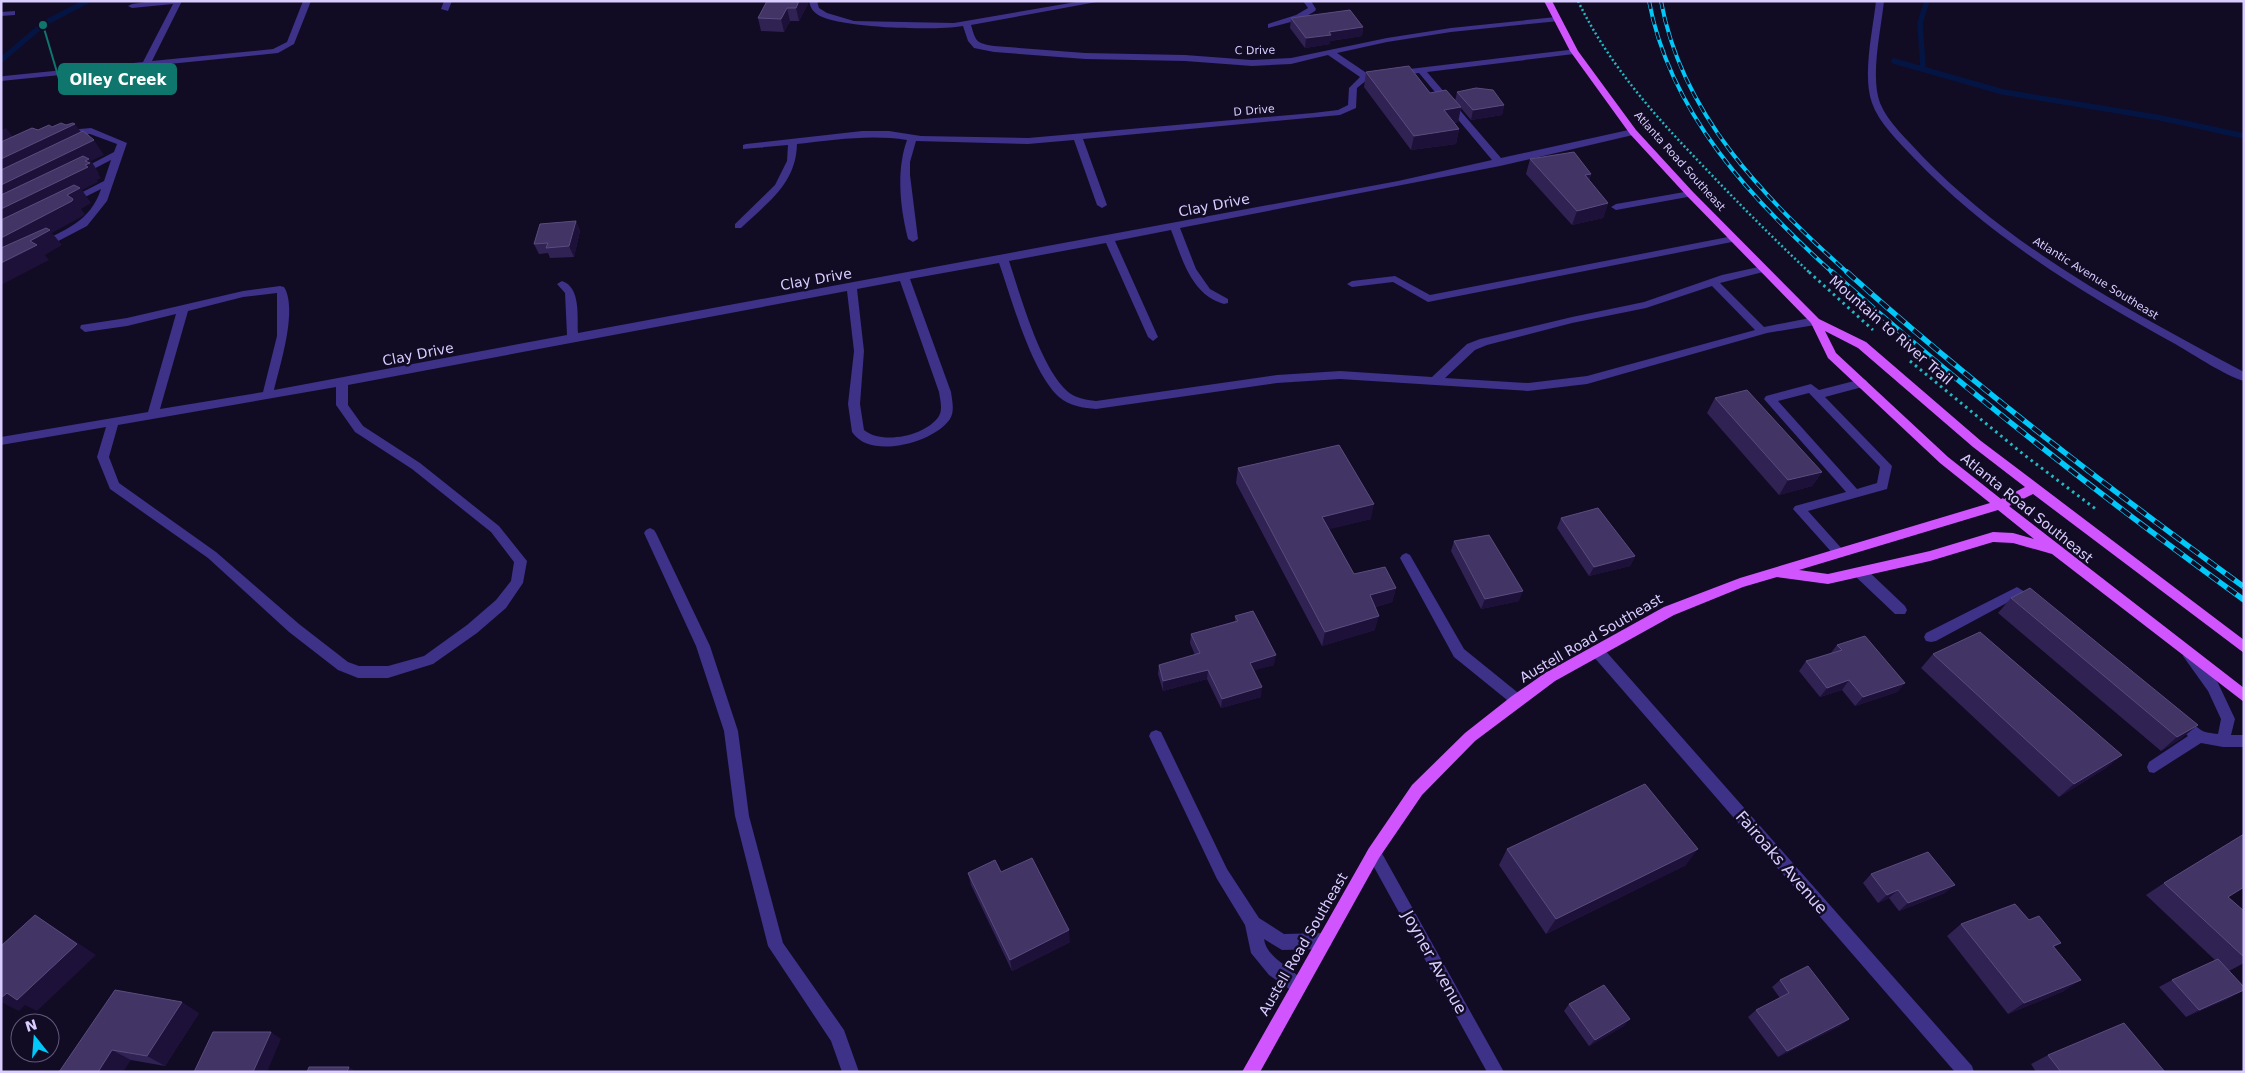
<svg xmlns="http://www.w3.org/2000/svg" width="2245" height="1073" font-family="'DejaVu Sans',sans-serif">
<rect width="100%" height="100%" fill="#120b24"/>
<g fill="none" stroke-linecap="round" stroke-linejoin="round">
<path stroke="#041544" stroke-width="5.5" d="M1,60l44,-37 42,-22
M1894,61l109,31 158,26 83,18
M1923,68l-3,-45 7,-22"/>
<path stroke="#21bac0" stroke-width="2.5" stroke-dasharray="2 2.5" stroke-linecap="butt" d="M1578,1c31,64 77,115 127,167 34,36 69,71 105,105"/>
<path stroke="#21bac0" stroke-width="3" stroke-dasharray="2.5 4" stroke-linecap="butt" d="M1809,272l64,58
M1910,361l113,93 74,56"/>
<path fill="#3d3188" fill-rule="evenodd" d="M152,1h30l-30,60 121,-12 14,-7 16,-41h8l-17,43 -16,9 -277,28v-4l3,-1 139,-14 30,-58 -41,4 -4,-2 4,-2z
M444,1h8l-4,10 -7,-2z
M809,1h8l2,7 8,5 27,8 100,2 128,-22h20l-131,24c5,17 5,18 23,21l91,7 100,2 67,5 39,-2 96,-20 64,-10 105,-11h3v4l-108,11 -64,10 -50,11 31,21 209,-25v4l-3,1 -147,18 74,86 132,-29 5,3 -5,3 -133,31 -320,62 16,41 14,20 18,10v4l-4,1c-33,-9 -42,-46 -53,-74l-56,11 43,96 -5,4 -5,-4 -42,-94 -97,18c12,36 31,105 58,130 8,7 19,9 29,10l181,-26 63,-4 92,6 35,-33 13,-5 92,-22 72,-15 78,-27 41,-9 5,3 -1,2 -47,12 44,44 51,-10 5,4 -5,4 -48,8 -180,51 -59,7 -188,-12 -63,4 -181,26c-12,-1 -27,-3 -37,-12 -28,-26 -47,-97 -60,-134l-89,16 41,113c1,8 4,19 -1,27 -16,24 -80,41 -98,13l-4,-28 6,-53 -7,-60 -499,94v20l15,21 57,37 79,63 28,35 -4,22 -17,25 -29,25 -44,31 -45,14h-30l-20,-8 -49,-38 -81,-74 -98,-69 -13,-32 9,-30 -105,18v-8l147,-25 28,-98 -49,12 -42,6 -5,-4 1,-3 46,-7 116,-27 37,-5 4,1c14,22 -4,78 -10,103l293,-55 -2,-42 -8,-9 5,-3c19,6 15,36 16,52l820,-152 94,-21 -73,-87 -51,6 -11,9 -1,20 -16,7 -257,24 24,66 -5,3 -5,-3 -23,-65 -46,4 -112,-3 -6,21v13l8,64 -5,3 -5,-3c-8,-32 -12,-68 -1,-99 -37,-6 -73,0 -110,4 -1,40 -29,58 -56,84h-6v-4l40,-39 12,-24 1,-16 -45,4v-4l3,-1 116,-13h27l32,5 107,2 285,-25 25,-3 10,-5 1,-17 11,-11 -32,-22 -37,9 -39,2 -67,-5 -100,-2 -91,-7 -20,-4 -6,-7 -5,-15c-28,5 -119,2 -143,-10 -7,-4 -9,-7 -11,-15zM900,281l39,111c1,7 4,17 0,24 -13,20 -57,29 -75,14l-4,-26 4,-53 -7,-62zM1712,286l43,44 -168,46 -59,7 -83,-5 30,-28 12,-5 85,-22 74,-15zM277,293v43l-14,56 -103,17 28,-98 55,-14zM336,387v18l19,27 57,37 79,63 23,30 -3,19 -15,19 -29,25 -43,31 -36,10h-29l-11,-4 -49,-38 -83,-72 -97,-69 -10,-26 9,-32z
M1303,1h8l5,8 -1,2 -13,8 -34,9v-4l28,-9 12,-7z
M1876,1h8c-3,29 -14,75 -4,102 8,20 28,37 42,53 91,94 208,155 322,216v9c-20,-6 -48,-25 -67,-36 -95,-52 -189,-109 -264,-188 -15,-16 -34,-34 -41,-54 -10,-27 1,-74 4,-102z
M15,11v4l-14,1v-4z
M91,128l36,15 -20,58 -20,25 -42,22h-8v-4c29,-15 53,-22 64,-55l-28,14h-6l-2,-2 39,-20 7,-21 -29,15 -3,1 -5,-3 40,-21 3,-8 -27,-10 -22,2 -5,-3 5,-3z
M1690,191l3,1v4l-77,14 -5,-3 5,-3z
M1733,236l5,3 -1,2 -309,61 -35,-20 -41,5 -5,-3 5,-3 43,-5 35,19z
M1862,379l4,1 2,3 -2,3 -41,11 67,69 -5,23 -79,22 35,39 2,3 -2,3h-8l-42,-47 2,-3 51,-14 -82,-93 2,-3 45,-12 8,6zM1809,393l71,74 -3,16 -20,6 -79,-88z
M650,528l4,2 2,3 54,113 28,85 11,85 34,127 61,87 15,42h-17l-11,-31 -63,-95 -33,-130 -11,-85 -28,-85 -52,-113 2,-3z
M1406,553l4,2 54,94 58,47 2,4 -2,4 -5,2 -5,-2 -58,-47 -54,-99 2,-3z
M1861,568l5,1 39,37 2,4 -2,4h-10l-39,-37 -1,-4 1,-4z
M2017,587l21,13 2,4 -2,4h-10l-12,-10 -80,43 -5,1 -5,-1 -2,-4 2,-4z
M1598,646l5,2 369,418 2,6h-19l-362,-416 -2,-4 2,-4z
M2190,650l5,2 23,31 17,36 -4,16h13v12h-21l-22,-4 -47,30 -5,-1 -2,-5 2,-5 39,-26 -15,-15 2,-4c11,-4 17,7 26,13 4,3 11,3 17,4l3,-15 -13,-28 -25,-35 2,-4z
M1156,730l5,2 66,137 32,49 25,16 40,-1 6,3 2,5 -2,5 -6,3 -42,1 -18,-11c3,22 34,29 42,48l-2,6 -6,2 -29,-20 -18,-22 -6,-28 -28,-46 -68,-143 2,-4z
M1374,846l5,2 125,224h-17l-118,-214 -3,-5 3,-5z"/>
<path fill="#d055ff" fill-rule="evenodd" d="M1544,1h8l26,50 58,79 57,62 126,127 47,23 115,99 263,199v13l-211,-159 -24,12 235,182v14l-192,-148 -39,-11 -20,-1 -63,19 -102,23 -51,-7 -34,10 -69,28 -119,66 -80,60 -53,54 -43,63 -119,214h-18l127,-224 43,-63 53,-52 47,-37 33,-23 119,-66 76,-29 250,-75 -50,-40 -112,-105 -17,-35 -124,-127 -57,-62 -60,-83zM1825,331l33,17 115,99 52,40 -24,12 -53,-42 -112,-104zM1998,510l36,29 -21,-6 -20,-1 -63,19 -102,23 -29,-4z"/>
<g stroke="#00c8f9" stroke-width="4">
<path id="rail-far1" d="M1649,1c21,112 102,198 184,272
M1661,1c21,115 104,197 187,272"/>
</g>
<g stroke="#00c8f9" stroke-width="5.5">
<path id="rail" d="M1832,272c131,117 270,225 412,328
M1847,272c126,113 260,215 397,315"/>
</g>
<use href="#rail-far1" stroke="#120b24" stroke-width="2.5" stroke-dasharray="8" stroke-linecap="butt"/>
<use href="#rail" stroke="#120b24" stroke-width="4" stroke-dasharray="11" stroke-linecap="butt"/>
</g>
<path fill="#312254" d="M767,1h41v3l-9,17h-9l-6,11 -23,-1 -3,-13z
M1291,18l72,9 -1,9 -32,5v3l-25,4 -15,-20z
M1366,72l89,29 2,-9 47,13 -2,10 -31,5 -10,-12 -3,14 -4,1 5,6 -3,15 -45,6 -47,-63z
M1530,159l61,15 -2,7 19,22 -5,15 -31,7 -46,-51z
M576,221l4,10 -6,26 -24,1 -2,-5 -9,1 -5,-10z
M1715,398l107,74 -10,14 -33,9 -72,-82z
M1238,468l133,51 -42,10 25,45 42,14 -4,14 -17,5v23l-53,16 -86,-163z
M1561,518l74,38 -5,10 -41,10 -32,-48z
M1454,541l65,60 -38,8 -30,-58z
M2011,598l171,140 -21,13 -163,-138z
M1235,616l39,49 -20,5 7,27 -40,11 -14,-29 -44,12 -5,-17 1,-9 36,-10 -5,-12 1,-9 44,-13z
M1837,645l68,38 -8,9 -42,14 -13,-16 -22,7 -21,-26 7,-10 24,-7z
M1933,654l189,101 -16,13 -47,29 -138,-129z
M1507,849l179,16 -140,69 -47,-69z
M1001,872l69,70 -58,29 -41,-86 -3,-12z
M1871,874l74,19 -46,18 -10,-13 -11,5 -15,-20z
M2164,883l64,14 16,14v52l-15,8 3,26 -46,20 -27,-30 13,-7 44,-19 -70,-66z
M2029,920l32,23 -7,4 10,44 -56,23 -61,-78 14,-12z
M1780,980l69,39 -9,7 -62,31 -30,-40 8,-7 24,-12 -8,-11z
M1569,1004l55,22 -35,20 -25,-35z
M199,1013l-34,53 -34,-6 -72,12z
M2048,1055l117,17h-129l-5,-8z"/>
<path fill="#1d1139" d="M799,1h9v3l-9,17 -3,-13z
M787,8l3,13 -6,11 -3,-13z
M1363,27l-1,9 -32,5v3l-25,4 1,-10 23,-6z
M1504,105l-2,10 -31,5 2,-10z
M1461,107l-3,15 -17,3 3,-15z
M75,124l11,15 -85,41v-21z
M6,128l12,15 -17,8v-21z
M1459,129l-3,15 -45,6 3,-14z
M94,140l10,15 -13,6 8,12 -1,1 3,4 -4,2 1,2 -16,8 9,13 -10,6 4,5 -2,2 -31,17 10,12 -17,10 4,5 -48,25v-100z
M1591,174l-5,15 -1,-14z
M1608,203l-5,15 -31,7 5,-14z
M576,221l4,10 -6,26 -5,-11z
M1822,472l-10,14 -33,9 9,-15z
M1374,504l-3,15 -52,13 3,-15z
M1635,556l-5,10 -41,10 5,-9z
M1396,588l-4,14 -26,7 4,-14z
M1523,591l-4,10 -38,8 4,-10z
M1379,616l-4,14 -53,16 3,-14z
M1276,655l-2,10 -25,7 1,-9z
M1208,670l-1,9 -44,12v-10z
M1849,680l-7,10 -22,7 7,-9z
M1905,683l-8,9 -42,14 8,-9z
M1262,687l-1,10 -40,11 1,-9z
M2198,725l-16,13 -21,13 16,-14z
M2122,755l-16,13 -47,29 15,-13z
M1698,849l-12,16 -140,69 10,-15z
M1955,885l-10,8 -46,18 9,-8z
M1898,890l-9,8 -11,5 9,-8z
M35,915l19,12 42,28 -59,56 -12,-6 -6,6 -18,-9v-4z
M1069,930l1,12 -58,29 -2,-11z
M2081,980l-17,11 -56,23 16,-11z
M2244,990l-12,7 -46,20 13,-7z
M182,1002l17,11 -34,53 -18,-10z
M1630,1019l-6,7 -35,20 6,-6z
M1849,1019l-9,7 -62,31 9,-6z
M271,1032l10,7 -14,33h-14z
M112,1050l19,10 -8,12h-25z
M349,1067l7,5h-9z"/>
<path fill="#433466" stroke="#5a4c7e" d="M767,1h32l-3,7h-9l-6,11 -23,-1z
M1350,10l13,17 -34,5 2,3 -25,3 -15,-20z
M1409,66l21,27 16,-3 15,17 -17,3 15,19 -45,7 -48,-64z
M1476,88l17,2 11,15 -31,5 -16,-18z
M61,123l5,2 7,-2 2,1 -74,35v-17l31,-14 6,2 11,-5 3,2z
M83,131l11,9 -93,45v-15z
M1574,152l17,22 -6,1 23,28 -31,8 -47,-52z
M83,156l6,3 -4,2 5,2 -5,2 3,2 -87,42v-14z
M74,185l6,3 -13,7 6,4 -1,2 -71,37v-18z
M576,221l-7,25 -23,2 2,-5 -14,1 6,-20z
M46,228l4,2 -20,11 7,4 -36,18v-15z
M1747,390l75,82 -34,8 -73,-82z
M1339,445l35,59 -52,13 32,57 31,-7 11,21 -26,7 9,21 -54,16 -87,-164z
M1598,508l37,48 -41,11 -33,-49z
M1489,535l34,56 -38,8 -31,-58z
M2030,588l168,137 -21,12 -166,-139z
M1253,611l23,44 -26,8 12,24 -40,12 -14,-29 -45,11 -4,-16 41,-12 -9,-19 47,-13 -3,-5z
M1980,632l142,123 -48,29 -141,-130z
M1865,636l40,47 -42,14 -14,-17 -22,8 -21,-27 36,-11 -5,-5z
M1645,784l53,65 -142,70 -49,-70z
M2244,834v53l-16,10 16,14v46l-80,-74z
M1928,852l27,33 -47,18 -10,-13 -11,5 -16,-21z
M1032,858l37,72 -59,30 -42,-87 27,-13 6,12z
M2015,904l14,16 10,-4 22,27 -8,3 28,34 -57,23 -63,-79z
M35,915l42,29 -60,56 -10,-7 -6,5v-52z
M2218,959l26,28v3l-45,20 -27,-30z
M1808,966l41,53 -62,32 -31,-41 33,-17 -9,-13z
M1604,985l26,34 -35,21 -26,-36z
M115,990l67,12 -35,54 -35,-6 -14,22h-39z
M2124,1023l41,49h-104l-13,-17z
M213,1032h58l-18,40h-59z
M309,1067h40l-2,5h-40z"/>
<g text-anchor="middle" stroke-width="5" stroke-linejoin="round" paint-order="stroke">
<g font-size="11" fill="#d9ceff" stroke="#120b24">
<text transform="translate(1255 50) rotate(-1)" y="4">C Drive</text>
<text transform="translate(1254 110) rotate(-5)" y="4">D Drive</text>
<text transform="translate(1680 161) rotate(48)" y="4">Atlanta Road Southeast</text>
<text transform="translate(2096 278) rotate(32)" y="4">Atlantic Avenue Southeast</text>
</g>
<g font-size="14" fill="#d9ceff" stroke="#120b24">
<text transform="translate(1214 205) rotate(-11)" y="5">Clay Drive</text>
<text transform="translate(816 279) rotate(-10)" y="5">Clay Drive</text>
<text transform="translate(1891 330) rotate(41)" y="5">Mountain to River Trail</text>
<text transform="translate(418 354) rotate(-11)" y="5">Clay Drive</text>
<text transform="translate(2027 508) rotate(39)" y="5">Atlanta Road Southeast</text>
<text transform="translate(1591 638) rotate(-30)" y="5">Austell Road Southeast</text>
<text transform="translate(1303 944) rotate(-60)" y="5">Austell Road Southeast</text>
</g>
<g font-size="16" fill="#d9ceff" stroke="#120b24">
<text transform="translate(1782 862) rotate(49)" y="6">Fairoaks Avenue</text>
<text transform="translate(1435 962) rotate(61)" y="6">Joyner Avenue</text>
</g>
</g>
<path fill="none" stroke="#0f766e" stroke-width="2" d="M43 25L59 79"/>
<circle fill="#0f766e" stroke="#120b24" stroke-width="2" cx="43" cy="25" r="5"/>
<rect fill="#0f766e" stroke="#0f766e" stroke-width="2" x="59" y="64" width="117" height="30" rx="5"/>
<g font-size="15" text-anchor="middle" font-weight="bold" fill="#fff">
<text x="118" y="85">Olley Creek</text>
</g>
<rect width="2245" height="1073" fill="none" stroke="#d9ceff" stroke-width="5"/>
<g transform="translate(35 1038) rotate(343)"><circle r="24" fill="#120b24" stroke="#62597c"/>
<path d="M0-4L9 19L0 12L-9 19Z" fill="#00c8f9"/>
<text y="-8" font-size="14" font-weight="bold" text-anchor="middle" fill="#d9ceff">N</text>
</g>
</svg>
